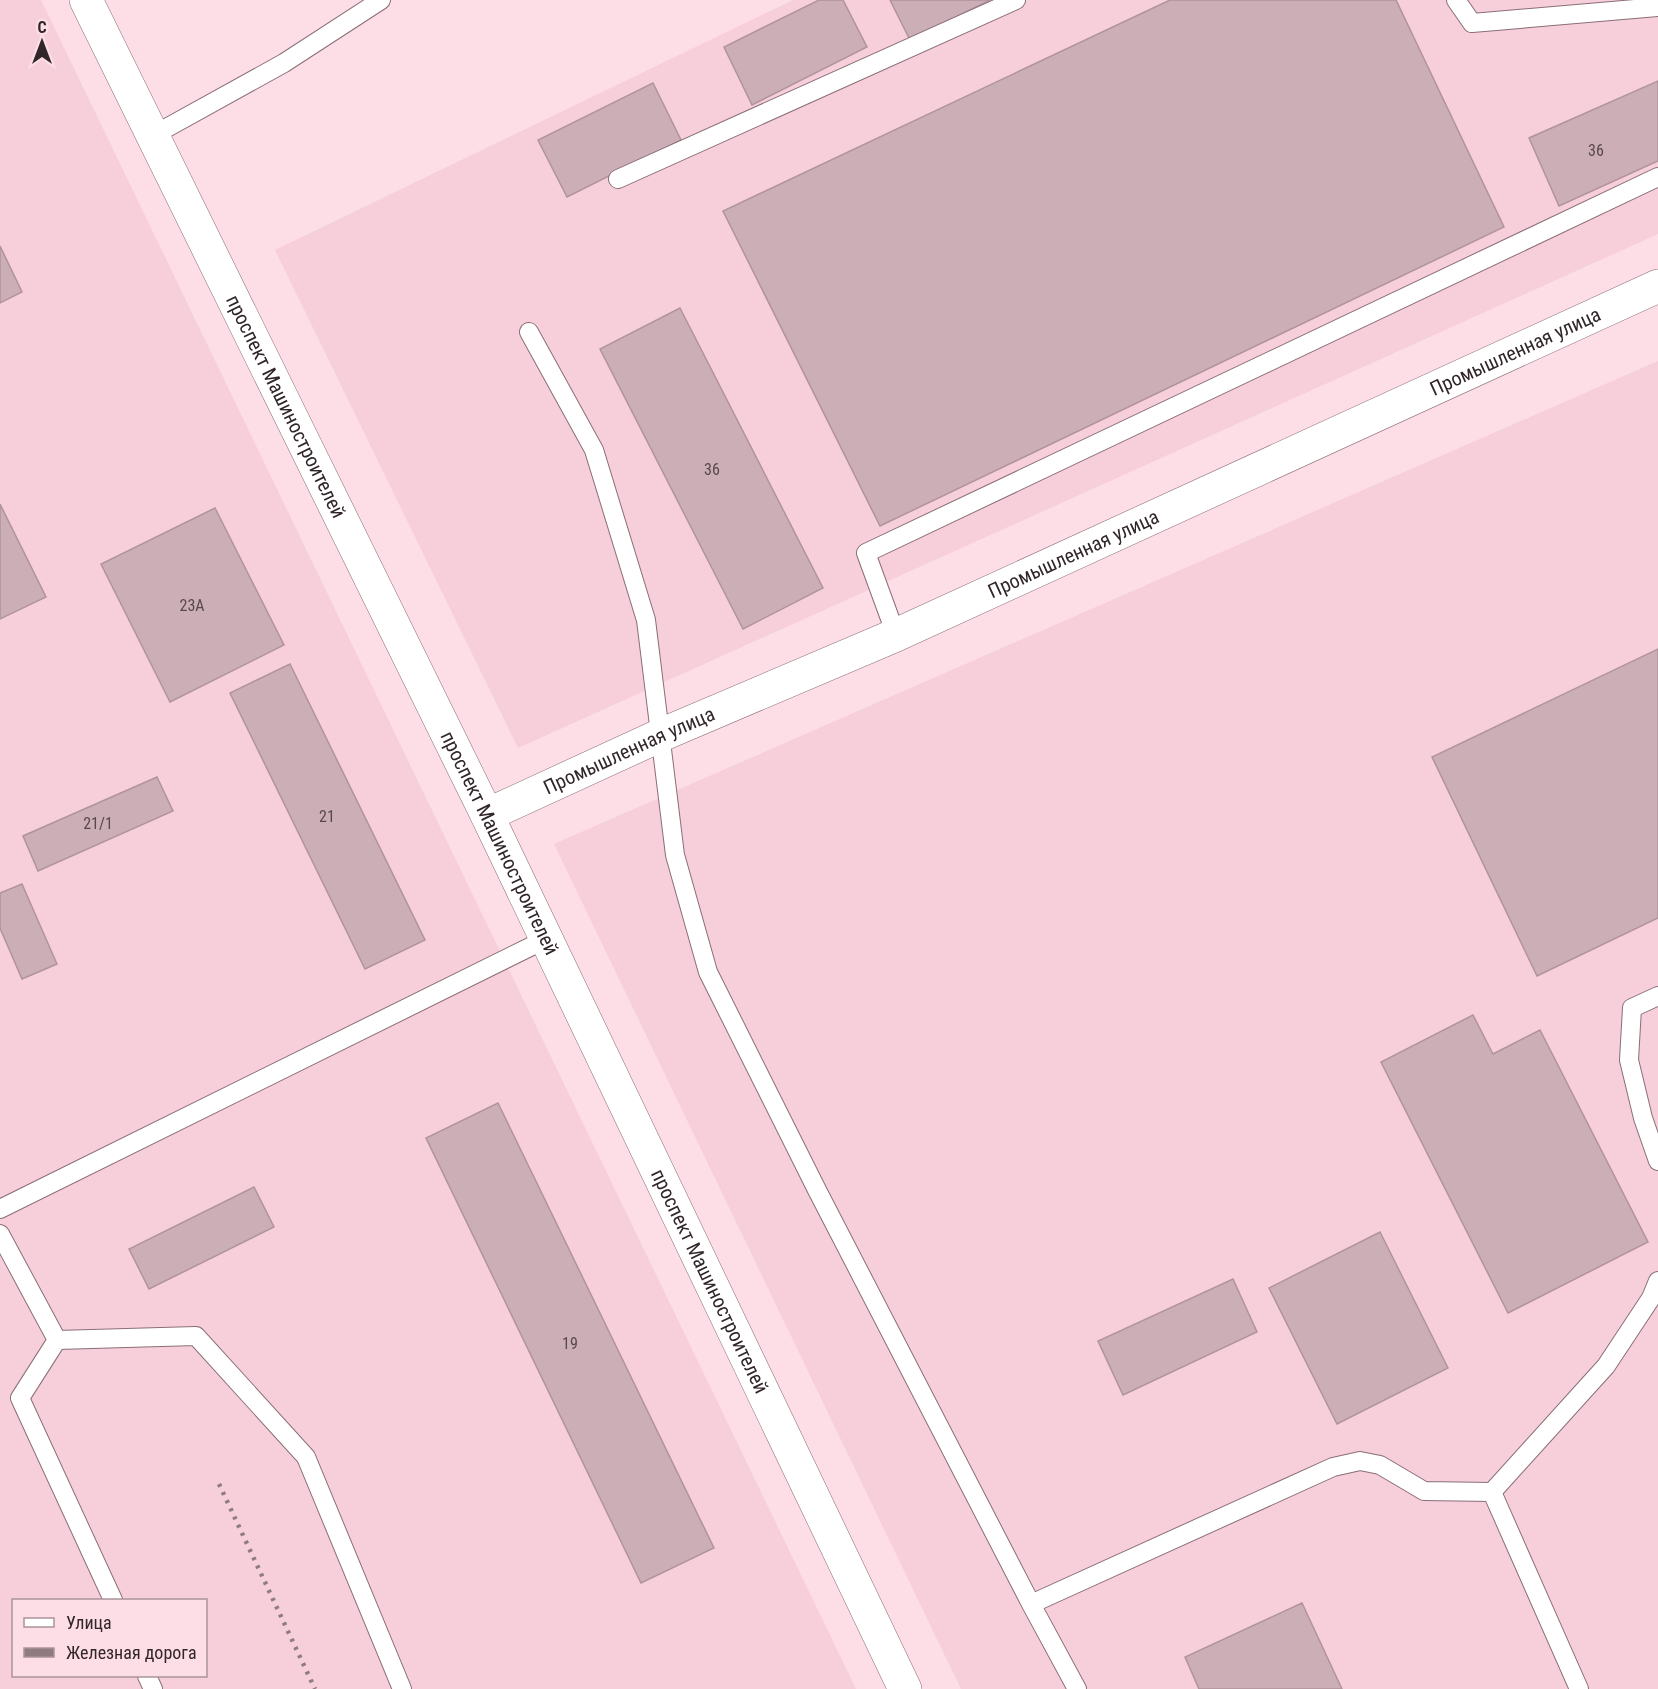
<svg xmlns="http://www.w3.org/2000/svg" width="1658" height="1689" font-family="'Roboto Condensed',sans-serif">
<rect width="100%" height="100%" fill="#fddde6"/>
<path fill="#f6cfda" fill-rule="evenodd" d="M0,0h41l815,1689h-856zM14,1600h192v76h-192z
M793,0h865v234l-1140,514 -243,-498z
M1658,361v1328h-697l-407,-845z"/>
<path fill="#ccaeb7" stroke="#b1939c" stroke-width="1.5" d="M819,0h24l24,47 -115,58 -28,-58z
M890,0h100l-80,40z
M1170,0h226l108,227 -624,299 -157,-315z
M1658,81v80l-99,45 -30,-68z
M653,83l28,57 -114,57 -29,-57z
M0,246l22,46 -22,11z
M680,308l143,280 -80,41 -143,-280z
M0,504l46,93 -46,22z
M215,508l69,137 -114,57 -69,-138z
M1658,649v269l-121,58 -105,-219z
M290,664l135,276 -60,29 -135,-276z
M157,777l16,34 -135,60 -15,-35z
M22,884l35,80 -35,15 -22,-51v-35z
M1473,1015l20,39 47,-24 108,212 -140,71 -127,-251z
M498,1103l216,445 -73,35 -215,-445z
M254,1187l20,40 -125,62 -20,-40z
M1380,1232l68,136 -111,56 -68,-136z
M1233,1279l24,53 -134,63 -25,-54z
M1302,1603l40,86h-143l-14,-32z"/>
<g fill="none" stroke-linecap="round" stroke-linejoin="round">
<g stroke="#8a6e77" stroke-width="20">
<path id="service" d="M1456,0l16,23 186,-16
M152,136l132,-73 97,-63
M618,179l398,-179
M529,332l65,118 52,170 29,235 33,117 109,218 214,414 46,85
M896,635l-30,-82 792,-376
M1658,996l-26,12 -3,52 14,58 15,43
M0,1209l546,-270
M0,1234l57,106 139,-4 110,121 96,232
M57,1340l-37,58 93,202
M1492,1492l114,-126 45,-68 7,-17
M1031,1604l302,-137 27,-6 20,4 44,26 68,1 87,197
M147,1676l6,13"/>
</g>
<g stroke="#8a6e77" stroke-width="34">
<g id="minor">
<path id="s1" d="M487,815l174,-80 235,-100 762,-349"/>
</g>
</g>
<g stroke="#8a6e77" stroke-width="34">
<g id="primary">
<path id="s2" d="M86,0l401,815 418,874"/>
</g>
</g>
<use href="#service" stroke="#fff" stroke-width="18"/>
<use href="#minor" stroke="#fff" stroke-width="33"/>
<use href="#primary" stroke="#fff" stroke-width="33"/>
<path stroke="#907b81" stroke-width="4.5" stroke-dasharray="3 6" stroke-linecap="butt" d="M219,1484l96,205"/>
</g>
<g text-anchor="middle" stroke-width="4.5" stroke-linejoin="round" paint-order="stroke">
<g font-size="16" fill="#58484c">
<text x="1596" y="156">36</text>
<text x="712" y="475">36</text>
<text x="192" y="611">23А</text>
<text x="327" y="822">21</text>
<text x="98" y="829">21/1</text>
<text x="570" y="1349">19</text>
</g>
<g font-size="20" fill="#312629" stroke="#fddde6">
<text dy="7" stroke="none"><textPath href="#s1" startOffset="1128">Промышленная улица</textPath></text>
<text dy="7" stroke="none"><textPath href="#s2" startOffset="453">проспект Машиностроителей</textPath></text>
<text dy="7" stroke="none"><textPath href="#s1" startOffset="642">Промышленная улица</textPath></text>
<text dy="7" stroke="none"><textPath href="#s1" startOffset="156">Промышленная улица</textPath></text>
<text dy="7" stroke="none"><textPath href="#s2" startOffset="939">проспект Машиностроителей</textPath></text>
<text dy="7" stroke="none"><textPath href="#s2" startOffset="1425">проспект Машиностроителей</textPath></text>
</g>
</g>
<rect x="12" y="1599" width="195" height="78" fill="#fddde6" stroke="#ab949a" stroke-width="1.5"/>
<rect x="24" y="1618" width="30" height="9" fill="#ffffff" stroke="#ab949a" stroke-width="1.5"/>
<text x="66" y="1629" font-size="18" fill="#312629">Улица</text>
<rect x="24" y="1648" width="30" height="9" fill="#907b81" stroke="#ab949a" stroke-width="1.5"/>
<text x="66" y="1659" font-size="18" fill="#312629">Железная дорога</text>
<g transform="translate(42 42)" stroke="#fddde6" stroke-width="4.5" paint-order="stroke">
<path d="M0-4.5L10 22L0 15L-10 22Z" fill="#312629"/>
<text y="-9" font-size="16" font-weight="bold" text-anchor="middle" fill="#312629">С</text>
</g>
</svg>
